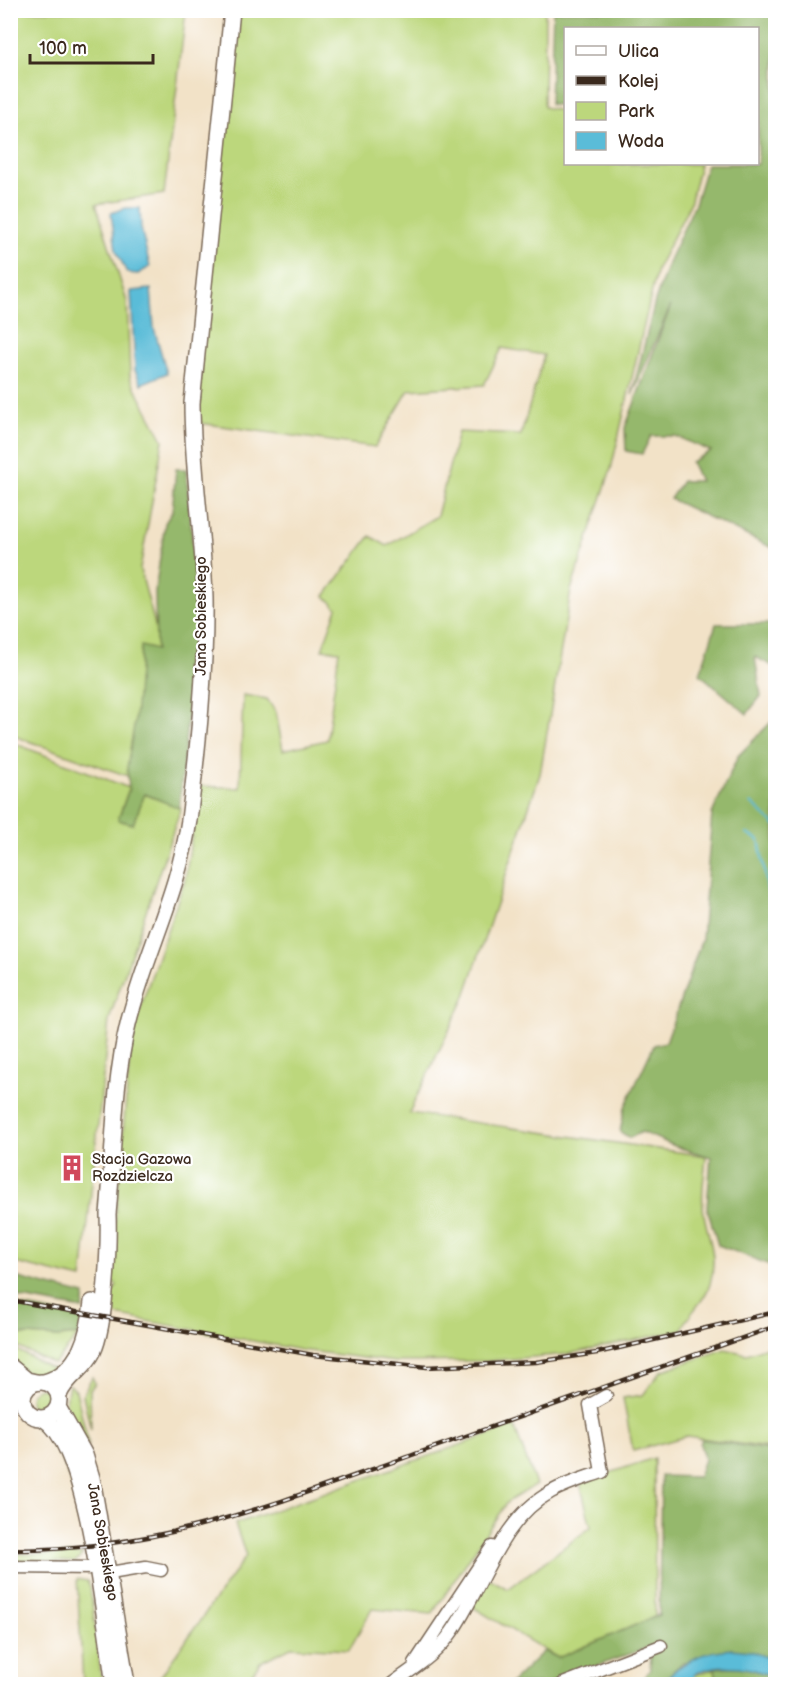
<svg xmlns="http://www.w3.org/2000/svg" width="786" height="1695" font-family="'Balsamiq Sans',sans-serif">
<rect width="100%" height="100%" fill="#fff"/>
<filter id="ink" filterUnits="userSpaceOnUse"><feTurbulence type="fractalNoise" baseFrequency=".0167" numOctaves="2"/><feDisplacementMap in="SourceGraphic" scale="12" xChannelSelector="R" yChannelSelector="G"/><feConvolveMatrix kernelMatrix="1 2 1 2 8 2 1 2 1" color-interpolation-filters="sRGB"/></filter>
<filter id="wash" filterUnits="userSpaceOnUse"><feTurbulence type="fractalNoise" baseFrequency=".008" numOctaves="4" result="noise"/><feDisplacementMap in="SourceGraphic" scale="24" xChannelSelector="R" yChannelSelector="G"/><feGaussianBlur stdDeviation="1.35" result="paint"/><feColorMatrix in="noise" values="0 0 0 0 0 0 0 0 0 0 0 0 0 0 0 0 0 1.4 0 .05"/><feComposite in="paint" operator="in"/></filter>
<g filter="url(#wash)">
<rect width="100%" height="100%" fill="#f2e2c7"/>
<path fill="#bcd77c" stroke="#7c804d" stroke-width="1.5" d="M11,11h175l-22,183 -68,10 31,98 3,76 33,62 -23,129 24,90 -19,123 -134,-47z
M232,11h313l-1,96 21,5 1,52h134l-10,40 -33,65 -46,200 -40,121 -31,184 -76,225 -55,114 297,43c-1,16 -5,35 -3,51 3,30 16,44 7,77 -6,20 -22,28 -28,46l-114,24 -80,7 -93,1 -94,-12 -191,-36 1,-20 6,-8 -2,-3 -6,4 22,-243 11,-41 43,-124 15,-93 40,2 3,-93 24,4 9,13 7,38 44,-10 12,-89 -17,-2 15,-41 -12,-12 45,-60 17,10 50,-30 21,-84 63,3 23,-80 -42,-7 -18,37 -75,5 -34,57 -183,-25z
M11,742l118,46 -11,32 15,4 11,-30 37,14 -72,212 -27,259 -71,-17z
M11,1334l48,3 20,-2 -25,29 -43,-20z
M775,1344v105l-88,-13 -54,15 -10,-53 20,-3 18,-24 64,-22 22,5z
M11,1347l46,24c-20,9 -30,3 -46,-9z
M92,1377l3,6 -5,7 1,40 -8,-35z
M69,1384l7,7 13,55 -25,-33z
M10,1385l13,30 6,6 14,4 15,15 18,59c-6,-17 -11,-38 -21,-53 -17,-26 -44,-21 -45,-61z
M30 1400a12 12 0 1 1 24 0a12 12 0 1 1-24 0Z
M514,1426l22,59 -29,17 -75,112 -60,-5 -23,41 -58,-3 -31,15 -15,22h-90l91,-128 -11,-32z
M654,1458l1,159 -97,41 -87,-52 16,-29 21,12 83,-62 -11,-44z
M10,1554h73l-7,8 -65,1z
M77,1579l10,2 3,5 12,98h-19z
M715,1668l2,16h-25l-2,-7z"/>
<path fill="#95b86c" stroke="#687145" stroke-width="1.5" d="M553,11h222v538l-105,-50 12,-18h18l-9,-19 20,-11 -36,-15h-24l-9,18 -16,-3 -1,-23 46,-123 -39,90 23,-94 15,-43 25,-54 12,-40h51v-136h-192l-1,78 -15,-2z
M176,469h10l8,91 2,67 -17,181 -34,-14 -12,30 -15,-4 11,-31 -2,-21 8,-48 6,-74 15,4 -1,-58 10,-69 7,-11z
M716,624h59v43l-20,-10 6,39 -14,18 -47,-40z
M775,718v549l-57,-22 -11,-37 4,-51 -34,-10 -35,-15 -12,6 -10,-6 5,-25 29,-62 12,-3 36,-103 10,-125 26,-58z
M11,1276l74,19 -2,14 -72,-13z
M11,1304l72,14 -4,16 -20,3 -48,-3z
M702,1439l73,12v209l-6,-3 -86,5 -23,22h-19l9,-16 2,-22 -106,38h-36l34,-33 14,7 101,-43 2,-139 37,1 6,-18 -4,-15z
M739,1666l23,5 13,7v6h-58l-2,-16z"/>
<path fill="#5abcd8" stroke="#4a737b" stroke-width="1.5" d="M126,208h14l1,20 9,39 -12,7 -11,-1 -11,-23 -5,-37z
M151,289l3,39 13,45 -26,11 -6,-14 -4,-79z
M732,1649l18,2 25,9v18c-26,-13 -70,-20 -91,6h-24c22,-22 40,-33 72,-35z"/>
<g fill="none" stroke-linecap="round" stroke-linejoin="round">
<path stroke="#5abcd8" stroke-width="2" d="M751,803l25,23
M747,834l12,6 17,98"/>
<path stroke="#5abcd8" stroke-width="8" d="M688,1670l4,14"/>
</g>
</g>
<g filter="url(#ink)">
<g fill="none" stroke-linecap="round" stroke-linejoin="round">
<g stroke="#7b6a59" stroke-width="15">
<path id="minor" d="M10,1567l86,1 8,3
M110,1573l36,-6 15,3
M415,1663l77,-116
M392,1684c21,-16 43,-28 59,-51 32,-45 48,-113 100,-141 16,-9 34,-14 51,-20l-12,-67 16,-9
M563,1684l98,-38"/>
</g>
<g stroke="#7b6a59" stroke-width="18">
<path id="major" d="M10,1366l17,14 9,2
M10,1381l9,7 4,11
M23 1400a18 18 0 1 1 36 0a18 18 0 1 1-36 0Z
M44,1382c36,-10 45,-49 48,-80
M59,1395c7,-18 26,-26 34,-43 13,-27 16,-107 15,-138 6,-63 5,-129 20,-190 17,-70 51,-132 61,-204 9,-73 17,-149 16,-222 -2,-66 -13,-130 -13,-195l40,-393
M58,1407l27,48 7,23 35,206
M42,1418c47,24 63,213 72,266"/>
</g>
<use href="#minor" stroke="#fff" stroke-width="12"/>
<use href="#major" stroke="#fff" stroke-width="15"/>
<g stroke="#3b2a1e" stroke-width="4.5">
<path id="rail" d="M10,1300l303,55 114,12 109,-5 61,-9 179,-41
M10,1550c153,1 271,-49 411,-98 118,-42 236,-84 355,-126"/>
</g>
<use href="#rail" stroke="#fff" stroke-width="2" stroke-dasharray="7" stroke-linecap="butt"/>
</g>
</g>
<defs>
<g id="building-bare" transform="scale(2.07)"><path d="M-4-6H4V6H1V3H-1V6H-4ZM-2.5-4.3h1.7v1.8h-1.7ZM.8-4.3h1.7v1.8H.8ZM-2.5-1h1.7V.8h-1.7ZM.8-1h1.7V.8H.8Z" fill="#d1495b" stroke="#fff" stroke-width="2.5" paint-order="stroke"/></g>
</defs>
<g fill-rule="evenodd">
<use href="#building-bare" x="72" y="1168"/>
</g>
<g text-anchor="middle" stroke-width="4.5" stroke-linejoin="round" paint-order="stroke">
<g font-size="15" fill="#3b2a1e" stroke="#fff">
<text transform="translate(201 616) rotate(-90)" y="5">Jana Sobieskiego</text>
<text transform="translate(103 1542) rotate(80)" y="5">Jana Sobieskiego</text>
</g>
<g font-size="15" fill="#3b2a1e" stroke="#fff" text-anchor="start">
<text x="92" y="1164">Stacja Gazowa<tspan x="92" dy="17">Rozdzielcza</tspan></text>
</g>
</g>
<rect width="786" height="1695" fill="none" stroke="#fff" stroke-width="36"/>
<rect x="564" y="27" width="195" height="138" fill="#ffffff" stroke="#b1aaa5" stroke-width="1.5"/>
<rect x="576" y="46" width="30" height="9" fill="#ffffff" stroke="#b1aaa5" stroke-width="1.5"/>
<text x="618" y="57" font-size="18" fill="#3b2a1e">Ulica</text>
<rect x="576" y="76" width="30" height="9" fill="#3b2a1e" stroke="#b1aaa5" stroke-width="1.5"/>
<text x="618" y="87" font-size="18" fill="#3b2a1e">Kolej</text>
<rect x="576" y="102" width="30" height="18" fill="#bcd77c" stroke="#b1aaa5" stroke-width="1.5"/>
<text x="618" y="117" font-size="18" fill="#3b2a1e">Park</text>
<rect x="576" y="132" width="30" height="18" fill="#5abcd8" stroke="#b1aaa5" stroke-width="1.5"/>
<text x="618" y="147" font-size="18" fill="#3b2a1e">Woda</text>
<path d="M30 54v9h123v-9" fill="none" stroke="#3b2a1e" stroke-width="3"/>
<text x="39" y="54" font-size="18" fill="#3b2a1e" stroke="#ffffff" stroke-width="4.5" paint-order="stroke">100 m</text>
</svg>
